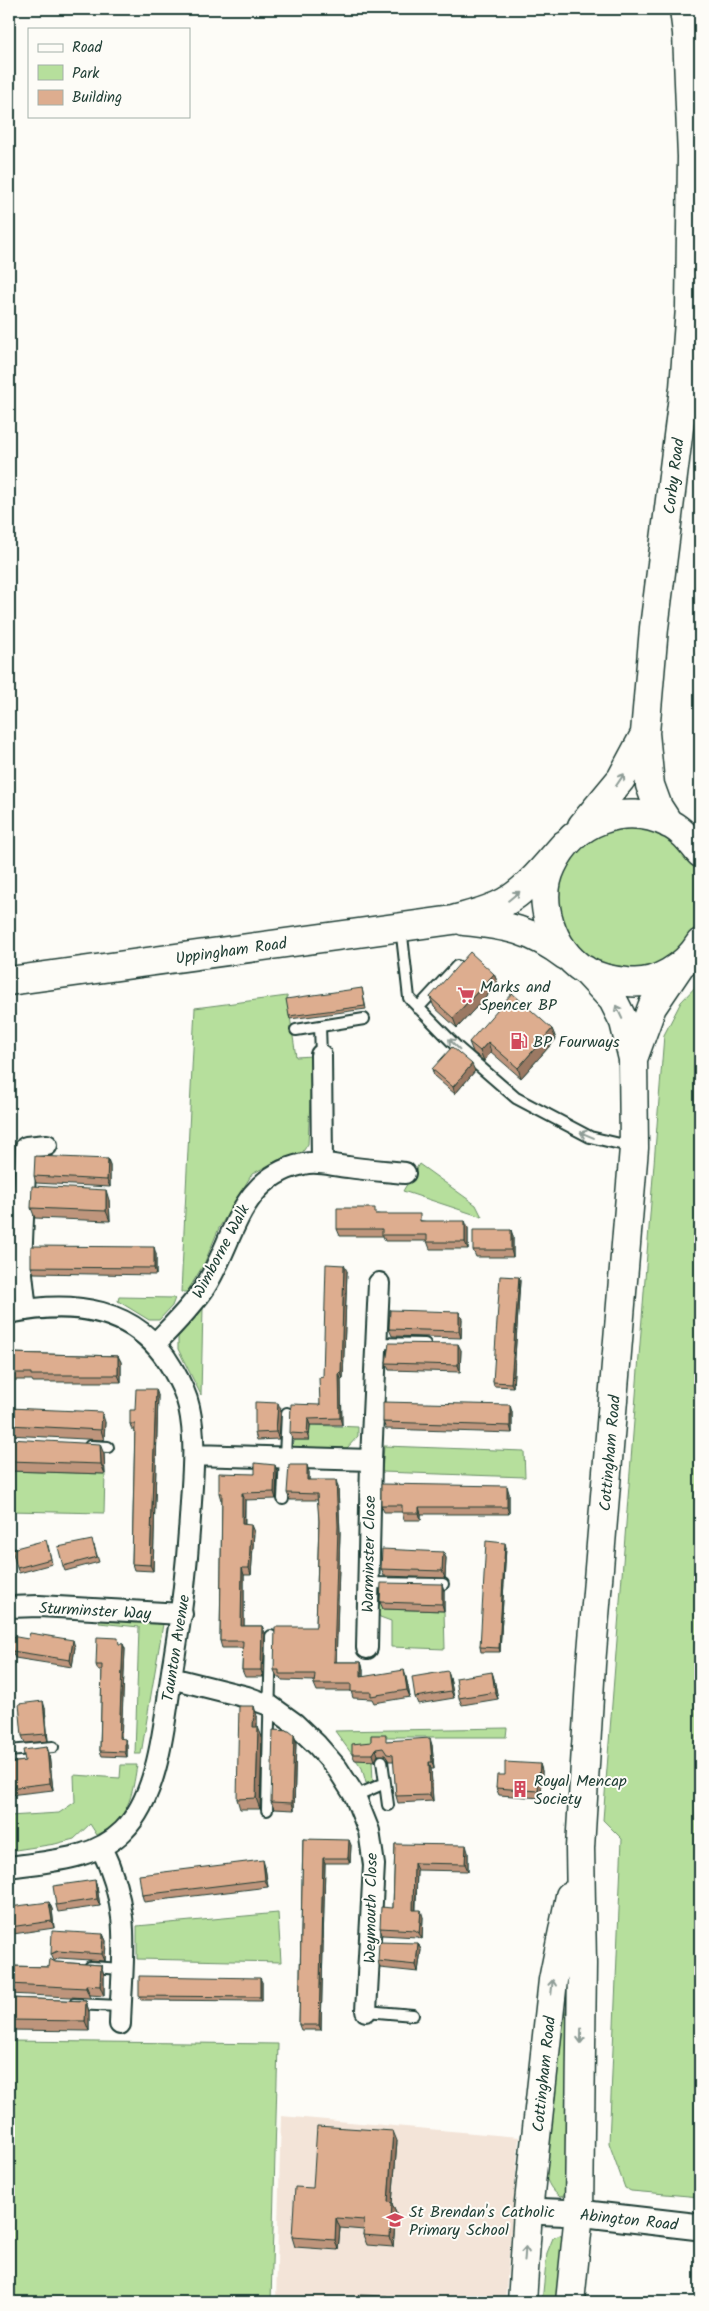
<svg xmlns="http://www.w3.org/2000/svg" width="709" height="2311" font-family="Kalam,sans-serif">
<rect width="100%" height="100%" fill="#fdfcf7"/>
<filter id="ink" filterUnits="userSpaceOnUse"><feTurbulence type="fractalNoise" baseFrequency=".02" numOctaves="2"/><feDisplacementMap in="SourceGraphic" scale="10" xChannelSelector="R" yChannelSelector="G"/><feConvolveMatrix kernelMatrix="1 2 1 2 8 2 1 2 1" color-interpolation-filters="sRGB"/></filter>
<g filter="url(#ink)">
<path fill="#f3e4d8" d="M281,2116l238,21 -14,165h-229z"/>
<path fill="#b6df9c" stroke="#6a8e68" d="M558 898a72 72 0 1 1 144 0a72 72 0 1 1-144 0Z
M700,982v1215l-69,-6 -6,-3 -16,-45 13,-304 -19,-19 61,-785 17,-33z
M287,996l9,61 16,-1 -4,88 -6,9 -24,7 -26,14 -33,54 -15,36 -17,28h-6l14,-284z
M419,1164l57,41 6,12 -79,-26z
M119,1297l56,1 -3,8 -13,14h-10l-31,-19z
M203,1308l-2,87 -23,-46v-12z
M310,1425l48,2v9l-11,12h-57l5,-8h14z
M384,1446l140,5 1,26 -143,-5z
M9,1471l96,3 -1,39 -95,-2z
M379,1593l4,1v15l61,2 1,38 -54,-2v-26l-11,-4 -2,-4z
M100,1619l63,5 -22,130h-6l4,-127 -40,-4z
M507,1728l-1,9h-135l2,45 -7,1 -4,-15 -27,-37z
M121,1765h16c-5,31 -8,55 -40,70l-7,-11 -16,15 -19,5 -46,7v-35l50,-3 16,-11 -1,-27 46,3z
M278,1913l3,49 -144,-3v-33z
M568,1998l-2,195 -2,3 -4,1c-11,-9 -14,-17 -16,-31l13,-102z
M9,2041l269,3 -7,258h-262z
M560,2235l2,3 -5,64h-15l5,-49 6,-15z"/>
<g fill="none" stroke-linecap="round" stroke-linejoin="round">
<g stroke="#1f3d34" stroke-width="14">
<path id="service" d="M401,927l8,71 47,48 60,52 74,39 43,10
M418,1008l39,-42
M320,1026l1,29
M296,1030l68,-11
M376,1343l49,1
M90,1446l18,1
M283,1499l4,-86
M368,1583l75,1
M9,1751l44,-4
M382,1761l6,44
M355,1796l30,-13
M267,1810l4,-174
M90,1967l34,2
M74,2004l46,2
M366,2011l47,4"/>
</g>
<g stroke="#1f3d34" stroke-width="24">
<path id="minor" d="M321,1055l1,108
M26,1310l-5,-45 5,-118 21,-2
M9,1313c63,-13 128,-6 163,55 7,12 14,25 17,39 7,32 4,63 2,95 -3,53 -8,104 -17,157 -9,51 -12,134 -51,172 -29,29 -75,30 -114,36
M155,1344c17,-18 36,-36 50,-57 30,-47 33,-109 98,-123 15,-4 30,2 45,3 19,3 38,4 57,6
M194,1455l177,5 -4,188
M371,1460l8,-177
M9,1607l30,-1 143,8
M171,1678l76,19 22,8 25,18 23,22 20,23 18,28 14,35 5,34 -8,146
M101,1847c32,66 21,108 19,177"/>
</g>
<g stroke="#1f3d34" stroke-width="29">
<path id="tertiary" d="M528,2211l51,2 121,14"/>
</g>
<g stroke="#1f3d34" stroke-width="31">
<path id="trunk" d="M669,824l-11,-17 -8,-22 -5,-52 9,-105 30,-240 6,-80 2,-151 -5,-124 -3,-24
M582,826l39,-47 24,-45
M700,853c-9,-11 -17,-22 -30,-29 -45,-23 -97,-3 -118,42 -17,35 0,83 32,104 14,8 28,11 43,12 29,4 59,-16 73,-39
M464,921c42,4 68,9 102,35
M9,981l444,-61c17,-5 36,-9 52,-18 23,-13 42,-38 59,-57
M633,1059l19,-52 27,-40
M522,2302l6,-91 25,-231 17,-84
M570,2302l9,-89 3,-249 -2,-116 11,-184 43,-516 -1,-89 -9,-37 -11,-22 -28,-30"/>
</g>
<use href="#service" stroke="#fdfcf7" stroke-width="10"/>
<use href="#minor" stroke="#fdfcf7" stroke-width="20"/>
<use href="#tertiary" stroke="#fdfcf7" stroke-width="25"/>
<use href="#trunk" stroke="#fdfcf7" stroke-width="28"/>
</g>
<path fill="#be957b" stroke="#1f3d34" d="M494,974l4,10 -41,44 -23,-21 -4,-10z
M362,988l4,21 -76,10 -1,-3z
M552,1029l4,10 -35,39 -30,-26 -7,9 -11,-9 -4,-10z
M432,1069l43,2 -20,23 -21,-18z
M108,1159l2,7v21l-74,-4 -2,-7z
M109,1200l1,21 -75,-3 -4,-10z
M377,1214l91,14v21h-38l-3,-8h-42l-2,-5h-43l-3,-7z
M511,1230l2,7v20h-37l-3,-7z
M156,1254v21l-122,-2 -3,-6z
M347,1271l-4,108h-2l1,46h-32l-1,15h-16l-3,-7 30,-28 3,-28z
M519,1277l1,4 -7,106 -19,-1 -1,-4z
M459,1312l3,7 -1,19 -69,-2 -3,-7z
M461,1350l-1,22 -71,-2 -3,-7z
M9,1353l109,3 3,6v20h-88l-1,-2h-23z
M158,1395l-5,176 -19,-1 -2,-6 3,-134h-3l-2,-6 5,-14z
M9,1408l96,14 -1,18 -95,-5z
M281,1410l-2,29 -22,1 -2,-7z
M512,1412v21l-126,-4 -3,-7z
M9,1439l95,15 1,20 -96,-3z
M277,1471l-1,28 -31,1v25l9,7 -3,43h-7v51h18l3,7 -2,44h-18l-3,-7 1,-22h-21l-2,-7 2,-141h-1l-2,-7 36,-19z
M309,1472v8l29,7 2,46 -4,129h25l2,7v8h43l4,20 -36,6 -2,-4 -19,-1 -2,-7h-34l-3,-7v-3l-32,-1 -1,-3h-4l-3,-7 42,-43 3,-106 -1,-21h-28l-3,-7z
M509,1493v21h-88v6h-17l-2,-8h-18l-3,-7z
M48,1545l4,19 -33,9 -2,-5z
M94,1545l5,17 -34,9 -2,-5z
M506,1547l-6,105h-19l-1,-5z
M443,1552l3,6 -1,20 -61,-2 -3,-7z
M442,1584l2,7v20l-61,-2 -3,-7z
M120,1644h3l2,5 -4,89 6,6v13l-25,-1 -2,-5 2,-81h-4l-2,-5z
M75,1647l-3,20 -57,-9 -3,-7z
M492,1672l2,7 4,20 -36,6 -3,-7z
M450,1678l4,20 -36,6 -3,-7z
M45,1708l3,33 -23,2 -3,-7z
M257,1716v11l5,10 -2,72h-20l-3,-10z
M294,1735l2,6 -2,69 -20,-1 -3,-7z
M388,1741l44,4 2,24h-3l2,32 -35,2 -2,-7 -2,-35h-5l-4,-6h-7l-3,6 -20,-1 -3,-6z
M47,1747l2,7 4,36 -44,5v-32l16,-2z
M540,1764l2,7 -1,27 -42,-3 -3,-7 9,-13z
M303,1839l48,6 -1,18h-25l-4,167h-20l-2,-5z
M395,1844l73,8v19l-51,-1 -1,40 7,7 -1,22 -5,-2 -35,-2 -2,-7 13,-20z
M265,1867l3,20 -124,15 -2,-7z
M97,1887l3,19 -42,6 -2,-7z
M49,1902l3,7 2,19 -41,6 -3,-7z
M103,1934l3,7 -1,20 -46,-3 -5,3 -3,-7z
M418,1943l3,7 -3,22 -38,-4 -2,-7z
M55,1962l46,3 3,10v21l-14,-1v3l-81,-4v-28l40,1z
M262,1982v19l-121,-1 -2,-4z
M9,1998l77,3 3,11v19l-80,-1z
M397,2141l-5,63 4,9 -3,34 -26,-2 -4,-10 1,-5 -24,-2 -2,22 -43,-3 -3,-10 21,-49z"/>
<path fill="#9b7964" stroke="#1f3d34" d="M494,974l4,10 -41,44 -4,-10z
M552,1029l4,10 -35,39 -3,-10z
M488,1042l3,10 -7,9 -4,-10z
M472,1064l3,7 -20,23 -2,-7z
M108,1159l2,7v21l-3,-7z
M106,1190l3,10 1,21 -4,-10z
M465,1221l3,7v21l-3,-7z
M511,1230l2,7v20l-2,-7z
M154,1247l2,7v21l-2,-7z
M344,1265l3,6 -4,108 -2,-6z
M519,1277l1,4 -7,106 -2,-4z
M459,1312l3,7 -1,19 -2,-7z
M458,1344l3,6 -1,22 -2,-7z
M118,1356l3,6v20l-3,-7z
M339,1373l2,6 1,46 -2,-7z
M156,1389l2,6 -5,176 -3,-6z
M278,1403l3,7 -2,29 -3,-7z
M510,1405l2,7v21l-2,-7z
M102,1412l3,10 -1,18 -3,-10z
M308,1419l2,6 -1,15 -2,-6z
M100,1444l4,10 1,20 -4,-10z
M275,1465l2,6 -1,28 -2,-7z
M307,1465l2,7v15l-2,-7z
M336,1480l2,7 2,46 -4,135 -2,-6z
M507,1486l2,7v21l-2,-7z
M242,1493l3,7 -1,31 -2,-7z
M419,1507l2,7v6l-2,-7z
M251,1525l3,7 -3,43 -2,-7z
M505,1543l1,4 -6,105 -1,-4z
M443,1552l3,6 -1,20 -3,-7z
M242,1568l2,7v58l-3,-7z
M442,1584l2,7v20l-2,-7z
M262,1626l3,7 -2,44 -2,-7z
M73,1640l2,7 -3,20 -2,-7z
M123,1644l2,5 -4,94 -2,-5z
M361,1662l2,7v15l-2,-7z
M404,1670l2,7 4,20 -3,-7z
M448,1671l2,7 4,20 -3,-7z
M492,1672l2,7 4,20 -3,-7z
M43,1701l2,7 3,33 -2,-7z
M254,1706l3,10v21l-4,-10z
M258,1727l4,10 -2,72 -4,-11z
M294,1735l2,6 -2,69 -2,-7z
M430,1738l2,7 2,24 -2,-7z
M125,1739l2,5v13l-2,-5z
M47,1747l2,7 4,36 -3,-7z
M376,1749l2,6 -3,6 -2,-7z
M429,1762l2,7 2,32 -3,-6z
M540,1764l2,7 -1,27 -3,-7z
M349,1840l2,5 -1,18 -2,-5z
M466,1845l2,7v19l-3,-7z
M323,1858l2,5 -4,167 -2,-5z
M263,1860l2,7 3,20 -3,-7z
M414,1863l3,7 -2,46 -2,-6z
M95,1880l2,7 3,19 -3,-7z
M49,1902l3,7 2,19 -2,-7z
M421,1910l2,7 -1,22 -3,-6z
M103,1934l3,7 -1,20 -3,-7z
M418,1943l3,7 -3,22 -2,-7z
M101,1965l3,10v21l-4,-10z
M260,1978l2,4v19l-2,-4z
M86,1985l4,10v3l-4,-10z
M86,2001l3,11v19l-4,-10z
M393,2131l4,10 -5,63 4,9 -3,34 -3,-10 -2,-35z
M336,2218l4,10 -2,22 -3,-10z"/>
<path fill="#ddad8f" stroke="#1f3d34" d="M470,952l24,22 -41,44 -23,-21z
M362,988l3,18 -76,10 -3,-17z
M512,993l40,36 -34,39 -30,-26 -8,9 -11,-9z
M452,1047l20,17 -19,23 -21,-18z
M35,1156l73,3 -1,21 -73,-4z
M32,1186l74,4v21l-75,-3z
M337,1208h38v6h45v7h45v21h-38v-7h-45v-6h-45z
M473,1230h38v20h-38z
M31,1246l123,1v21l-123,-1z
M326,1264l18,1 -3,108h-2l1,45 -32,1 -1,15 -17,-1 1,-29 29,1 -1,-27 4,-1z
M500,1276l19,1 -8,106 -18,-1z
M390,1310l69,2v19l-70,-2z
M389,1343l69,1v21l-72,-2z
M9,1353l109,3v19h-87v-2h-22z
M136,1389h20l-6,176 -18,-1 3,-140h-5v-14h5z
M255,1402l23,1 -2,29 -21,1z
M383,1402l127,3v21l-127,-4z
M9,1408l93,4 -1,18 -92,-5z
M9,1439l91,5 1,20 -92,-3z
M255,1463l20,2 -1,27 -32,1v31l9,1 -2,43h-7l-1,58h21l-1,44h-19l1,-29h-23l2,-148h-3v-20l36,1z
M289,1465h18v15h29l2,46 -4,136h27v15l43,-7 3,20 -36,6v-4h-20v-8h-37l1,-10h-36v-4h-5l1,-43h41l3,-106 -2,-27 -30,-1z
M381,1484l126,2v21h-88v6h-17v-8h-21z
M46,1540l5,19 -34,9 -5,-19z
M92,1540l5,17 -34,9 -5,-19z
M486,1541l19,2 -6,105 -19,-1z
M382,1549l61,3 -1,19 -61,-2z
M381,1583l61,1v20l-62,-2z
M30,1633l43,7 -3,20 -58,-9 -1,-15 17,3z
M97,1637l21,1 1,6h4l-4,94 6,1v13l-25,-1 2,-86h-6z
M448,1671l3,20 -36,6 -3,-20z
M492,1672l3,20 -36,6 -3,-20z
M43,1701l3,33 -24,2 -3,-32z
M239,1706h15l-1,21h5l-2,71 -19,1z
M273,1730l16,1 5,4 -2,68 -21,-1z
M371,1735h15v6l44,-3 2,24h-3l1,33 -34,1 -3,-41 -6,-1 -4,-6 -7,1 -3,5h-21v-10l19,-2z
M47,1747l3,36 -41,5v-25l16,-2 -2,-11z
M505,1762l35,2 -2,27 -42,-3 1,-13h8z
M303,1839l46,1 -1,18h-25l-4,167h-20z
M395,1844l71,1 -1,19 -51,-1 -1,47h8l-2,23 -4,-3 -35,-2 1,-21 12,1z
M263,1860l2,20 -123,15 -3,-20z
M95,1880l2,19 -41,6 -3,-19z
M49,1902l3,19 -42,6 -1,-10v-10z
M52,1931l51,3 -1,20 -45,-3 -6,3z
M379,1942l39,1 -2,22 -38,-4z
M50,1959l5,3 46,3 -1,21 -14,-1v3l-77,-4v-18l40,1z
M139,1976l121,2v19l-121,-1z
M9,1998l77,3 -1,20 -76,-1z
M317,2126l76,5 -5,71 4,1 -2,34 -27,-2 1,-15 -28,-2 -1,22 -43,-3 3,-50 18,1z
M359,2295l28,1 -1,6h-27z"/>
<defs><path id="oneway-shaft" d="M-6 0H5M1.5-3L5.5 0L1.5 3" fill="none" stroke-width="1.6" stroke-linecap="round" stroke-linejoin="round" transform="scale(1.25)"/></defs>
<g stroke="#8e9c96">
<use href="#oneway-shaft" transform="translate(620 780) rotate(-56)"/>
<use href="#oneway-shaft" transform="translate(514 896) rotate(-39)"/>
<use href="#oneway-shaft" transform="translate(619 1012) rotate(-115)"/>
<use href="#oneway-shaft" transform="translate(454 1044) rotate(-136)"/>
<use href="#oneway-shaft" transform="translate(587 1135) rotate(-157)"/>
<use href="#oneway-shaft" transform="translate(552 1987) rotate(-84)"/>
<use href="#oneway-shaft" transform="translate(581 2036) rotate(91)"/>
<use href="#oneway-shaft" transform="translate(525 2254) rotate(-86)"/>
</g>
</g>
<defs>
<g id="supermarket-bare" transform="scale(1.35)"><path d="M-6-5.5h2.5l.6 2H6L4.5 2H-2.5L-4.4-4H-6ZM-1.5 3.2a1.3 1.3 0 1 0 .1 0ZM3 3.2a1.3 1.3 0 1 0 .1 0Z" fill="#d1495b" stroke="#fdfcf7" stroke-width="2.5" paint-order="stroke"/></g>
<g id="fuel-bare" transform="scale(1.35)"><path d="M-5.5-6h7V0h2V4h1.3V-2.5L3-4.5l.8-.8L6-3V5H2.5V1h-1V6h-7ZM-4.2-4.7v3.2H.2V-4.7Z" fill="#d1495b" stroke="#fdfcf7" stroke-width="2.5" paint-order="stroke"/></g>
<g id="building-bare" transform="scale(1.35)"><path d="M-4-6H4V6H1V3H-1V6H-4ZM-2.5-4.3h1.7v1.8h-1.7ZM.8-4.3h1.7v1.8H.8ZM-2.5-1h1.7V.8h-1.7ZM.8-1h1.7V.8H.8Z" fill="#d1495b" stroke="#fdfcf7" stroke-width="2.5" paint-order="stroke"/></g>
<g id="school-bare" transform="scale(1.35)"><path d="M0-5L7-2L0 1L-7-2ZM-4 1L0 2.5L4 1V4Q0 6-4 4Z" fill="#d1495b" stroke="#fdfcf7" stroke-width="2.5" paint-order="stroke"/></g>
</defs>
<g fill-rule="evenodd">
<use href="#supermarket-bare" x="466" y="995"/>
<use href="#fuel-bare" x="519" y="1041"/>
<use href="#building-bare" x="520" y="1789"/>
<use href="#school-bare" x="395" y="2220"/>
</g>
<g text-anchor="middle" stroke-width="4" stroke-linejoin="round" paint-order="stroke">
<g font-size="16" fill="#1f3d34" stroke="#fdfcf7">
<text transform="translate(673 476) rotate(-83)" y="6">Corby Road</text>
<text transform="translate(231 950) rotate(-8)" y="6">Uppingham Road</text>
<text transform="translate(220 1251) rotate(-62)" y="6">Wimborne Walk</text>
<text transform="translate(609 1453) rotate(-85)" y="6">Cottingham Road</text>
<text transform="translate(368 1554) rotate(-89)" y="6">Warminster Close</text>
<text transform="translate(95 1610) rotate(3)" y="6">Sturminster Way</text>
<text transform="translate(175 1648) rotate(-81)" y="6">Taunton Avenue</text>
<text transform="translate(370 1908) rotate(-89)" y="6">Weymouth Close</text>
<text transform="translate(543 2074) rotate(-84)" y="6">Cottingham Road</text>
<text transform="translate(629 2219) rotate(6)" y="6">Abington Road</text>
</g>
<g font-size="16" fill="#1f3d34" stroke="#fdfcf7" text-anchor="start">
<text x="480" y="992">Marks and<tspan x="480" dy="18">Spencer BP</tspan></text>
<text x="533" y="1047">BP Fourways</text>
<text x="534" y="1786">Royal Mencap<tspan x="534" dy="18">Society</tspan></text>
<text x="409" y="2217">St Brendan's Catholic<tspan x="409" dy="18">Primary School</tspan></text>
</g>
</g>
<rect width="709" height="2311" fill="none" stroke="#fdfcf7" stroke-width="30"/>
<rect x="15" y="15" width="679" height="2281" fill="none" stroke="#1f3d34" stroke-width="2" filter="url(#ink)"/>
<rect x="28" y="28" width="162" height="90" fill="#fdfcf7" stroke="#a4b0a9"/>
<rect x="38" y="44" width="25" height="8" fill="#fdfcf7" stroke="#a4b0a9"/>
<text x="72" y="52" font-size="15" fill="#1f3d34">Road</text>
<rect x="38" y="65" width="25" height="15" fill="#b6df9c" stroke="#a4b0a9"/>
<text x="72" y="78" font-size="15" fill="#1f3d34">Park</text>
<rect x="38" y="90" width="25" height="15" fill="#ddad8f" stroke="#a4b0a9"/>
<text x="72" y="102" font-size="15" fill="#1f3d34">Building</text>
</svg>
